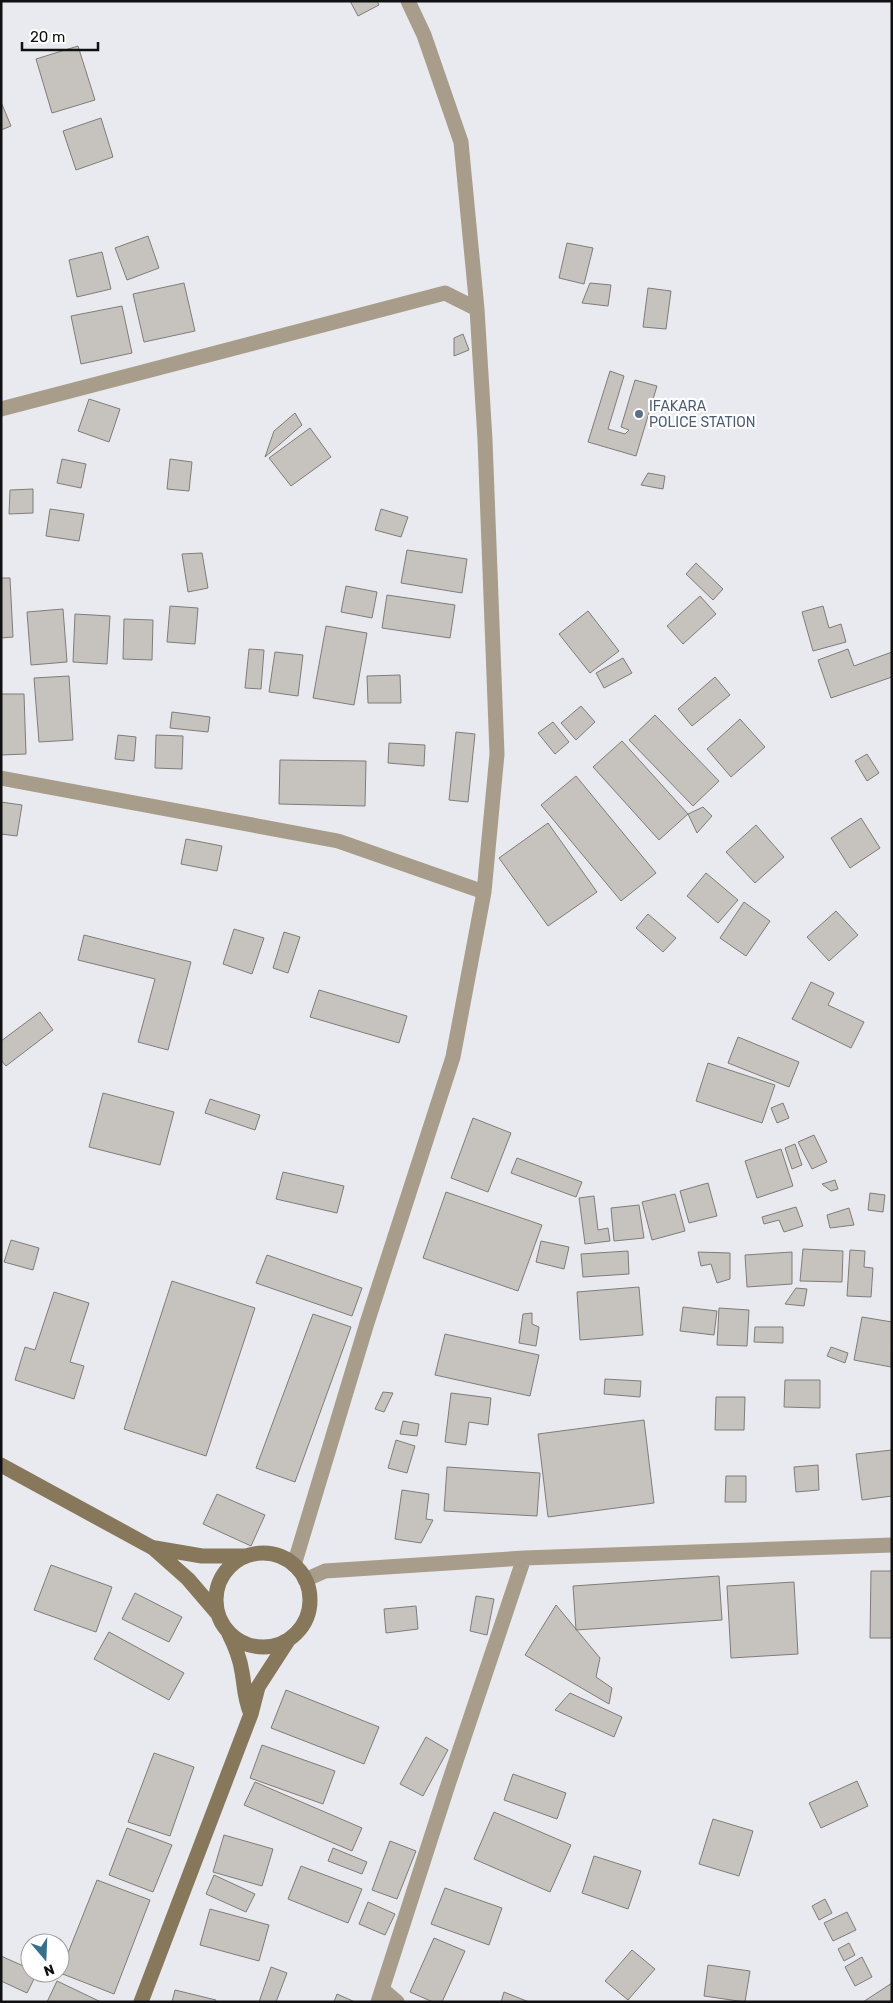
<svg xmlns="http://www.w3.org/2000/svg" width="893" height="2003" font-family="Rubik,sans-serif">
<rect width="100%" height="100%" fill="#e9eaef"/>
<path fill="#c6c2be" stroke="#807d78" d="M350,1h27l2,4 -21,11z
M78,46l17,54 -43,13 -16,-54z
M1,102l10,24 -10,4z
M101,118l12,39 -37,13 -13,-39z
M148,236l11,32 -32,12 -12,-32z
M567,243l26,5 -9,36 -25,-6z
M102,252l9,37 -34,8 -8,-37z
M184,283l11,48 -51,11 -11,-48z
M590,283l21,2 -3,21 -26,-3z
M648,288l23,3 -5,38 -23,-2z
M122,306l10,47 -51,11 -10,-48z
M463,334l6,16 -15,6v-18z
M610,371l14,5 -16,53 17,5 4,-4 -8,-3 14,-47 22,6 -21,70 -48,-14z
M89,399l31,10 -11,33 -31,-11z
M295,413l7,12 -37,32 9,-26z
M310,428l21,29 -40,29 -22,-28z
M62,459l24,5 -5,24 -24,-5z
M170,459l22,3 -3,29 -22,-2z
M648,473l17,3 -2,13 -22,-4z
M33,489v24l-24,1 1,-24z
M50,509l34,5 -5,27 -33,-5z
M381,509l27,8 -7,20 -26,-7z
M407,550l60,9 -5,34 -61,-10z
M202,553l6,35 -20,4 -6,-38z
M696,563l27,26 -10,11 -27,-26z
M1,578h9l3,59 -12,1z
M346,586l31,6 -5,26 -31,-6z
M387,595l68,10 -5,33 -68,-10z
M700,596l16,18 -33,30 -16,-18z
M170,606l28,2 -3,36 -28,-2z
M823,606l6,22 12,-4 5,18 -33,9 -11,-39z
M63,609l4,53 -36,3 -4,-53z
M588,611l31,40 -29,22 -31,-39z
M75,614l35,2 -3,48 -34,-2z
M124,619l29,1 -1,40 -29,-1z
M326,626l41,7 -13,72 -41,-7z
M249,649l15,1 -3,39 -16,-1z
M848,649l6,17 38,-14v25l-61,21 -13,-38z
M275,652l28,3 -5,41 -29,-4z
M623,658l9,15 -28,15 -8,-15z
M400,675l1,28h-33l-1,-27z
M69,676l4,64 -34,2 -5,-64z
M715,677l15,18 -38,31 -14,-17z
M1,694h23l2,60 -25,1z
M581,706l14,16 -19,18 -15,-17z
M172,712l38,5 -2,15 -38,-4z
M655,715l64,66 -26,25 -64,-66z
M740,719l25,28 -34,30 -24,-28z
M553,722l16,20 -14,12 -17,-21z
M456,732l19,2 -7,68 -19,-2z
M118,735l18,2 -2,24 -19,-2z
M156,735l27,1 -1,33 -27,-1z
M622,741l66,73 -29,26 -66,-73z
M389,743l36,2 -1,21 -36,-3z
M867,754l12,19 -12,8 -12,-20z
M280,760l86,1 -1,45 -86,-2z
M576,776l80,97 -35,28 -80,-96z
M1,802l21,3 -5,31 -16,-2z
M703,807l9,9 -15,17 -9,-19z
M861,818l19,30 -30,20 -19,-30z
M548,823l49,69 -49,34 -49,-68z
M756,825l28,32 -29,26 -29,-31z
M186,839l36,7 -5,25 -36,-7z
M706,873l32,27 -20,23 -31,-27z
M744,902l26,19 -24,35 -26,-18z
M836,911l22,24 -29,26 -22,-24z
M648,914l28,24 -13,14 -27,-24z
M234,929l30,9 -12,36 -29,-10z
M284,932l16,5 -12,36 -15,-5z
M84,935l107,27 -23,88 -30,-8 17,-63 -77,-19z
M811,982l23,11 -6,12 36,17 -13,26 -59,-29z
M319,990l88,26 -8,27 -89,-26z
M40,1012l13,18 -47,36 -5,-6v-19z
M738,1037l61,25 -10,25 -61,-24z
M708,1063l67,22 -13,38 -66,-22z
M103,1093l71,19 -14,53 -71,-18z
M210,1099l50,16 -5,15 -50,-17z
M783,1103l6,15 -12,5 -6,-15z
M473,1118l38,15 -23,59 -37,-14z
M814,1135l13,27 -15,7 -14,-27z
M795,1144l7,21 -10,4 -7,-21z
M781,1149l12,37 -36,12 -12,-37z
M517,1158l65,24 -6,15 -65,-24z
M283,1172l61,14 -7,27 -61,-14z
M835,1180l3,9 -7,2 -9,-7z
M708,1183l9,33 -28,7 -9,-32z
M446,1192l96,33 -24,66 -95,-33z
M870,1193l15,2 -2,17 -15,-2z
M675,1194l10,37 -33,9 -10,-38z
M594,1196l4,34 10,-2 2,13 -25,3 -6,-46z
M639,1205l5,33 -30,3 -3,-33z
M796,1207l7,19 -19,6 -5,-12 -15,4 -2,-7z
M849,1208l5,17 -24,3 -3,-13z
M11,1240l28,8 -6,22 -29,-8z
M541,1241l28,6 -5,22 -28,-7z
M803,1249l40,2 -1,31 -42,-1z
M850,1250l15,1 -1,16 9,1 -2,29 -24,-1z
M628,1251l1,23 -46,3 -2,-23z
M698,1252l32,1v26l-13,4 -6,-19 -10,2z
M792,1252v32l-45,3 -2,-32z
M267,1255l95,33 -10,28 -96,-33z
M172,1281l83,27 -49,148 -82,-27z
M639,1287l4,48 -63,5 -3,-48z
M796,1288l11,1 -3,17 -19,-2z
M54,1292l35,11 -19,59 14,4 -10,33 -59,-19 10,-33 10,3z
M683,1307l34,4 -3,24 -34,-4z
M719,1308l30,2 -2,36 -30,-1z
M532,1313v11l7,3 -3,19 -17,-3 4,-29z
M313,1314l38,13 -56,155 -39,-14z
M862,1317l30,5 -1,45 -37,-7z
M755,1327h28v16l-29,-1z
M445,1334l94,21 -9,41 -95,-21z
M831,1347l17,6 -3,10 -18,-7z
M605,1379l36,2 -1,16 -36,-3z
M785,1380h35v28l-36,-1z
M383,1392l10,1 -9,19 -9,-3z
M451,1393l40,5 -3,27 -19,-3 -3,23 -21,-3z
M716,1397h29l-1,33h-29z
M644,1420l10,83 -106,14 -10,-83z
M403,1421l16,3 -2,12 -17,-2z
M396,1440l19,6 -8,27 -19,-5z
M892,1450v46l-30,4 -6,-46z
M818,1465l1,25 -23,2 -2,-25z
M447,1467l93,6 -3,43 -93,-5z
M726,1476h20v26h-21z
M402,1490l27,4 -3,25 7,1 -12,23 -26,-4z
M217,1494l48,21 -14,31 -48,-22z
M51,1565l61,22 -16,45 -62,-22z
M871,1571h21v67h-22z
M719,1576l3,44 -146,10 -3,-44z
M794,1582l4,72 -67,4 -4,-72z
M135,1593l47,24 -13,25 -47,-23z
M476,1596l18,3 -7,36 -17,-4z
M556,1605l44,53 -4,19 16,11 -3,16 -84,-49z
M416,1606l2,23 -32,4 -2,-24z
M109,1632l75,41 -15,27 -75,-41z
M286,1690l93,37 -15,37 -93,-36z
M570,1693l52,24 -8,20 -59,-27z
M426,1737l22,13 -25,46 -23,-12z
M262,1745l73,26 -12,33 -73,-26z
M154,1753l40,14 -24,69 -42,-14z
M513,1774l53,19 -9,26 -53,-19z
M857,1781l11,25 -47,22 -12,-25z
M255,1782l107,46 -10,23 -108,-46z
M494,1812l77,33 -21,47 -76,-33z
M713,1819l40,12 -14,45 -40,-12z
M127,1828l45,17 -19,47 -44,-17z
M224,1835l49,14 -11,37 -49,-14z
M390,1841l26,10 -19,48 -25,-9z
M333,1848l34,14 -5,12 -34,-13z
M594,1856l47,15 -13,38 -46,-16z
M301,1866l61,23 -14,34 -60,-24z
M214,1875l41,19 -9,18 -40,-18z
M97,1880l53,20 -36,94 -54,-21z
M445,1888l57,20 -13,37 -58,-21z
M825,1899l7,14 -13,7 -7,-14z
M368,1902l27,12 -10,21 -26,-11z
M210,1909l59,16 -10,36 -59,-16z
M847,1912l9,18 -23,11 -9,-18z
M434,1938l31,13 -23,51h-9l-23,-10z
M849,1943l6,12 -11,6 -6,-12z
M632,1950l23,19 -27,31 -23,-19z
M1,1956l29,13v4h7l-10,20 -26,-12z
M862,1957l10,20 -17,9 -10,-19z
M708,1965l42,6 -5,31 -41,-6z
M271,1967l16,6 -11,29h-17z
M57,1981l44,21h-54z
M892,1983v19h-29z
M175,1990l41,10 -1,2h-43z
M504,1992l25,10h-28z
M337,1994l18,8h-21z"/>
<g fill="none" stroke-linecap="round" stroke-linejoin="round">
<path stroke="#a89d8a" stroke-width="15" d="M408,1l16,34 37,107 16,167
M1,409l444,-116 32,16 8,131 12,314 -13,138 -31,165 -86,266 -73,242
M1,778l337,63 146,51
M305,1580l20,-9 199,-13 368,-13
M383,1990l14,12
M378,2002l69,-214 77,-230"/>
<path stroke="#87785c" stroke-width="15" d="M1,1465l152,83 35,31 30,35
M155,1548l47,8h44
M216 1600a47 47 0 1 1 94 0a47 47 0 1 1-94 0Z
M229,1634c6,12 11,24 13,38 3,16 2,26 9,42
M141,2002l110,-288 7,-27 31,-48"/>
</g>
<circle fill="#5c6f8a" stroke="#fff" stroke-width="2" cx="639" cy="414" r="5"/>
<g text-anchor="middle" stroke-width="4.5" stroke-linejoin="round" paint-order="stroke">
<g font-size="14" fill="#4e5e75" stroke="#fff" text-anchor="start">
<text x="649" y="411">IFAKARA<tspan x="649" dy="16">POLICE STATION</tspan></text>
</g>
</g>
<rect width="893" height="2003" fill="none" stroke="#101012" stroke-width="5"/>
<g transform="translate(45 1958) rotate(161)"><circle r="24" fill="#ffffff" stroke="#9f9fa0"/>
<path d="M0-4L9 19L0 12L-9 19Z" fill="#37708a"/>
<text y="-8" font-size="14" font-weight="bold" text-anchor="middle" fill="#101012">N</text>
</g>
<path d="M22 42v8h76v-8" fill="none" stroke="#101012" stroke-width="2.5"/>
<text x="30" y="42" font-size="15" fill="#101012" stroke="#ffffff" stroke-width="4" paint-order="stroke">20 m</text>
</svg>
